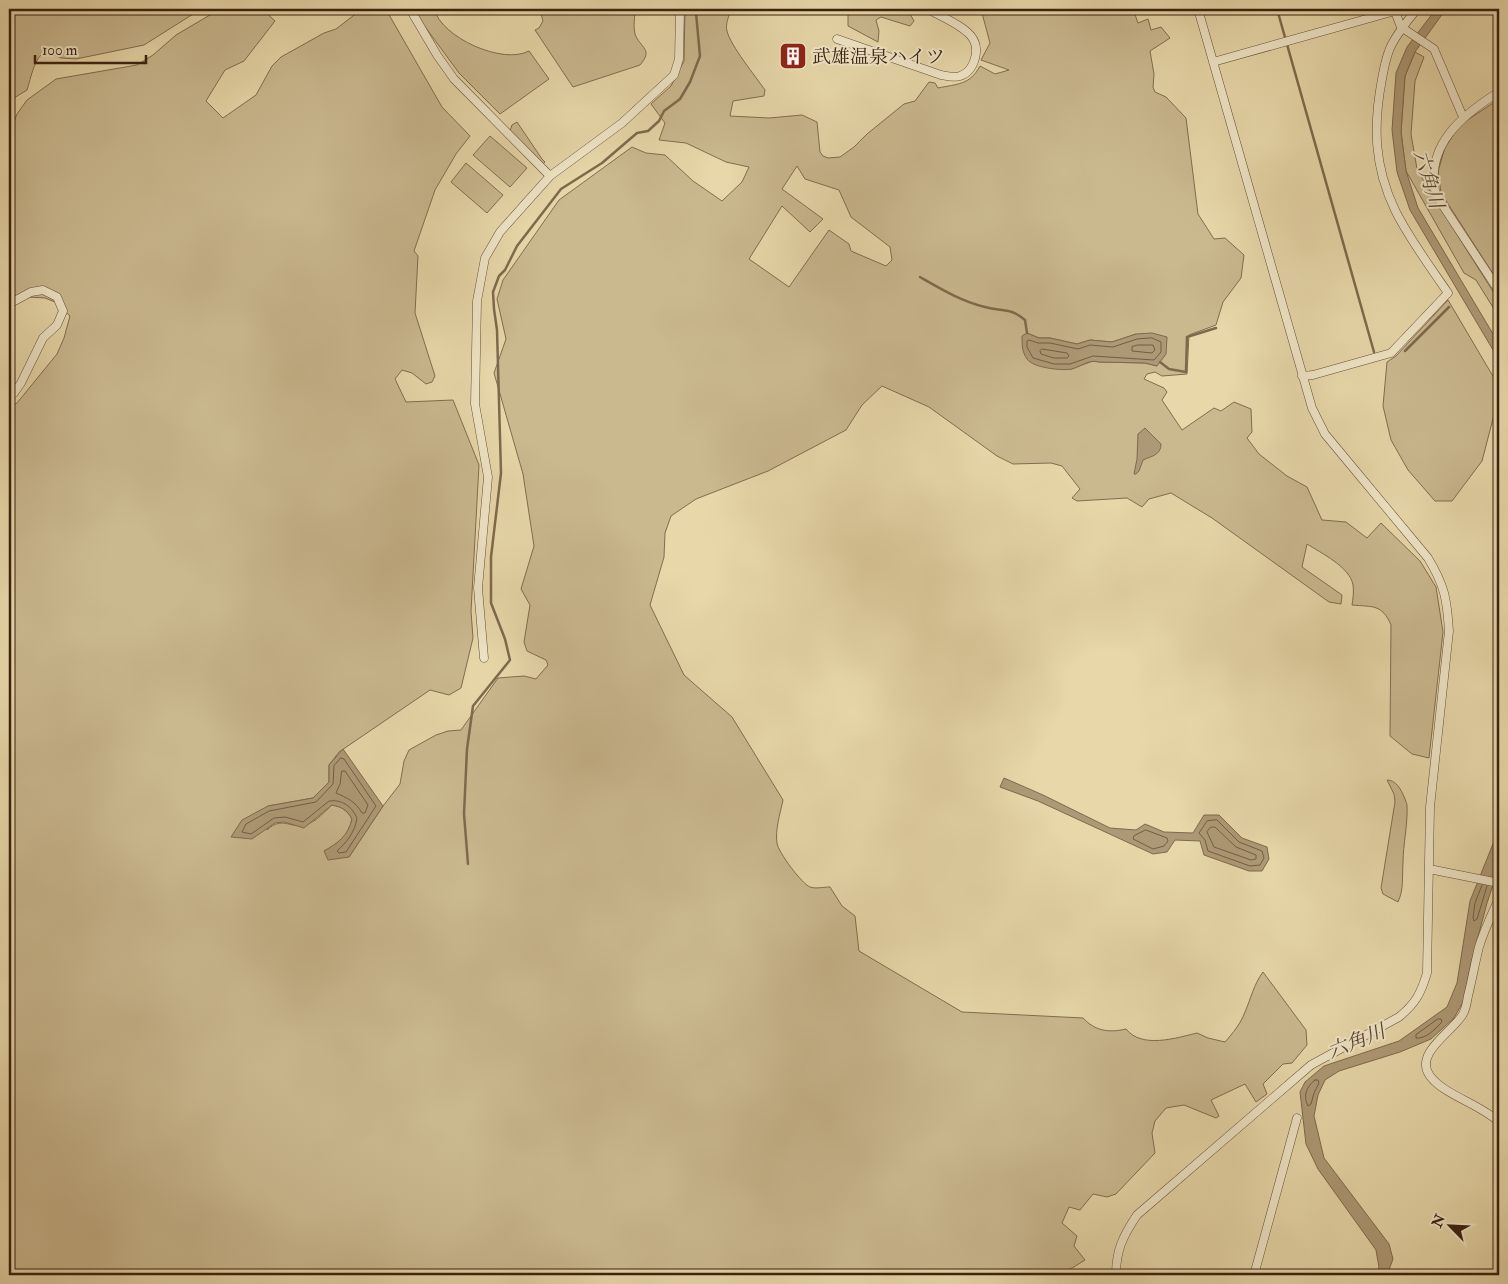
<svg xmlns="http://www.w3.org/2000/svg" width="1508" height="1284" font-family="'IM FELL Double Pica','Noto Serif JP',serif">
<rect width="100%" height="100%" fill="#e7d7a9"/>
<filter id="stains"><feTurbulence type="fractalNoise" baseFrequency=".004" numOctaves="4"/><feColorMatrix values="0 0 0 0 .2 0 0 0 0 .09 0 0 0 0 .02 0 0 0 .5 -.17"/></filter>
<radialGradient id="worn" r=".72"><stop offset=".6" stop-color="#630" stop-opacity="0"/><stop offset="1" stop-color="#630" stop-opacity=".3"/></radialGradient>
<path fill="#cab88f" stroke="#826c50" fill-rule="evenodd" d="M9,9h192l-57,36 -68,14 -15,-1 -15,-7c-12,6 -15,27 -19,39l-18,11z
M220,9h42l13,12 -31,40 -19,9 -19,31 17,17 33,-23 16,-29 9,-9 43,-24 12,-4 26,-20h16l10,4 54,94 28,29 -14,18 -21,36 -21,61 4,5 -3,57 20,63 -3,6 -6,2 -14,-11 -10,-3 -7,9 11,23 47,-2 26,65 -8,146 2,27 -12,50 -12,7 -19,-5 -91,62 -10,13v17l-16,16 -45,8 -1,24c16,-15 23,0 40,-6 9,-2 18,-13 25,-19 10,2 15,5 20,14 -4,18 -13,24 -28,32l25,6 34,-51 17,-22 4,-23 5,-11 27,-15 12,-4 13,-1 37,-52 26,-2 12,3 12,-14 -2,-5 -19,-9 -3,-9 6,-37 -9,-16 13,-43 -11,-72 -29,-101 12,-34 -9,-40 6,-19 56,-80 73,-53 14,6 19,2 28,26 29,20 20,-19 7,-15 -23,-5 -40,-19 -27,-3 6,-17 -14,-19 20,-18 13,-25 1,-52h47c-3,6 -7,15 -5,22 3,14 29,46 38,59l-1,6 -31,5 -3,15 39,2 33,-3 15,7 3,30 3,4 5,2 12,-1 14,-10 13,-13 37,-30 11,-3 14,-19 6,1 3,5c19,-4 32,-3 42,-22l15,8 14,-4 -28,-10 9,-17 -8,-30 12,-4h139l5,14 10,-4 3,11 10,-3 9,11 -20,13 4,23 -1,13 2,5 11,5 20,21 12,96 16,25 11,-1 19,17 -3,23 -18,24 -7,23 -27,10 -2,39 -25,2 -7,-4 -8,2 -3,5 20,9 3,4 -5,8 20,30 32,-22 7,3 13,-9 17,7 1,23 -5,6 12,16 28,22 20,11 15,33 24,2 21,16 14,-15 39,38 16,26 7,45 -14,126 -17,-4 -22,-18 1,-111c-9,-21 -18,-18 -39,-20 1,-6 2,-14 1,-20 -3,-18 -32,-32 -46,-41l-5,23 40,28 -1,9 -12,-2 -117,-84 -41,-25 -22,6 -7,8 -15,-9 -50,3 -5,-3 8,-9 -18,-23 -11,-3 -38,1 -16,-8 -68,-49 -47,-21 -20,19 -16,25 -78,41 -72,28 -25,17 -6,17 -1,24 -14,48 34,70 48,42 51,83c-3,14 -8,30 -6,43 1,9 25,41 33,44 5,2 14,0 20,0l12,19 13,10 4,35 103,61 121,6c12,13 26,15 43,11 16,20 50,9 71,4l11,5 17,4c8,-9 16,-19 20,-30 6,-14 9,-28 18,-40l43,58 1,15 -15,18 -9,1 -20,20 4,10 -11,8 -11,-18 -34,16 8,16 -3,2 -32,-13 -18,3 -11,13 -3,12 3,20 -39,41 -9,3 -14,-3 -13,16 -11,-3 -7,16 15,13 -3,10 11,14 -24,15h-22l-7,-2 -11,2h-54l-15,-2 -3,2h-940v-867l8,-5 40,-49 7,-16 6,-22 -15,-14 -10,-4 -36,-2v-161l8,-21 10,-14 29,-21 81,-14 16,-10 23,-20zM797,166l8,13 34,11 12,27 39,30 2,13 -6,6 -35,-15 -2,-7 -20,-14 -40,57 -40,-28 33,-53 28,26 13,-13 -41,-30zM1027,333l12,5h11l27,6 13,-4 22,2 24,-8 21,32 -12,-3 -46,-1 -6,-1 -22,8z
M412,9h22c8,29 69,56 95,42l20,28 -49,35 -41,-41z
M535,9h100c0,8 -2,17 0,25 5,14 19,15 5,31l-67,22 -38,-57 4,-2 4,-7 -2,-8z
M838,9h69l7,12 -4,5 -29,-9 -5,3 3,11 -1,11 -30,-16v-13z
M1415,52l9,5 -9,24 -4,53 6,35 17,29 65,103v16l-23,-37 -12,-7 -58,-102 -5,-39 4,-56z
M1499,99v184l-58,-90 -3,-21 7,-25 15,-22z
M517,122l25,37 3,3 -2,2 -33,-33 2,-6z
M490,136l37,32 -17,19 -37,-32z
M466,163l37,32 -16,18 -36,-31z
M1448,300l46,78 5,10v16l-5,11 -12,46 -30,40h-17l-27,-31 -17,-30 -8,-34 4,-44 9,-6z
M1387,780c11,0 17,15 20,25 1,19 -4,39 -4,58 -1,14 1,26 -5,39l-15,-8 -2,-6 14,-86 -1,-8z"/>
<path fill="#ad9975" stroke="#7f694d" d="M1436,9h10l-31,43 -10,24 -4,56 5,39 12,37 81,136v16l-89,-150 -13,-38 -5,-42 4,-57 11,-26z
M1027,333l12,5h11l27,6 13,-4 22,2 24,-8 16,-1 15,4 -1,17 -9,12 -12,-3 -46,-1c-10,-3 -17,4 -27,7 -9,2 -39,-1 -45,-10 -5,-7 -5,-15 -5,-23z
M1145,428l16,16c0,11 -9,12 -18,16l-4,11 -3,3h-2l3,-15 1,-25z
M343,749l40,57 -34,51 -21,3 -4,-9c14,-8 24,-15 28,-32 -5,-9 -10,-12 -20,-14l-28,23 -20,-6 -9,1 -23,16 -21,-2 11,-17 26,-14 45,-8 16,-16v-17z
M1004,778l39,17 67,33 26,2 9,-6 19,8 29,1 11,-18h15l23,23 25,9 2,12 -7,12h-13l-45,-16 -4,-14 -25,-1 -8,12 -14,2 -115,-53 -38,-14z
M1499,829v38l-12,36 -16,60 -8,39 -9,16 -23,21 -31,13 -61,19 -14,9 -7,15 -4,21 10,42 65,86 4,15 -6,16h-11l3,-8 -3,-17 -58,-81 -12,-25 -6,-52 5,-10 19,-16 75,-25 48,-34 10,-24 13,-82z"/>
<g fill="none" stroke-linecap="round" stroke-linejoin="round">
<path stroke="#745d43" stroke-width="1" d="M1152,338l9,4v10l-7,8 -61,-4 -23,8h-16l-21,-6 -6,-11v-6l2,-1 9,3h12l28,6 12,-4 23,2 24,-8z
M1138,345h15l2,5 -3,3 -20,-2v-4z
M1042,349l25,4 2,3 -2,2h-13l-13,-4 -1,-3z
M341,758l3,1 32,47 -30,46 -7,1 -2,-2c10,-9 18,-19 20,-33 -5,-11 -14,-19 -28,-17l-26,21 -18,-5 -11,1 -23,16 -9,-2 4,-8 23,-13 47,-9 17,-18 1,-18z
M342,771h3l23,34 -3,8h-3c-7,-12 -15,-15 -26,-20l4,-9z
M1217,820l22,22 23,9 2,7 -4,7 -10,1 -42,-15 -3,-11 -6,-7 8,-12z
M1211,827h4l21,20 20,8v4l-5,1 -37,-13 -7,-15z
M1146,830l21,8 1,3 -4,5 -11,3 -20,-10 1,-3z
M1482,885l-7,18 -2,15 1,3 3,-2 10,-33
M1438,1019h3l1,3c-8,8 -16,17 -26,16v-3z
M1315,1080h3l1,3 -5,10 -3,11 -3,2c-5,-10 -2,-19 7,-26z"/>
<path stroke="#7f694d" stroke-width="2.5" d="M1277,9l97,343
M920,277c21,12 41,24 65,30 17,5 25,0 40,13l2,13
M1405,351l44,-44
M1160,362l9,7 17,3 1,-35 29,-9
M468,864l-4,-50 3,-65 6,-43 37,-46 -5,-21 -14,-36v-46l10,-84 -4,-143 -3,-21 -1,-17 6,-16 6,-6 12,-24 44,-57 41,-26 35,-30 11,-2 11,-10 5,-10 16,-12 10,-17 10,-26 -4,-43"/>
<g stroke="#664e37" stroke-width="9">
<path id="minor" d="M410,9l27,46 17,24 96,97 72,-53 52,-48 5,-16 1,-50
M1394,9l7,18 33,22 29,68
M837,39l104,36c6,1 13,3 19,1 15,-5 21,-28 11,-40 -9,-11 -31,-20 -43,-27
M1213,62l182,-51
M1499,92c-37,23 -75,54 -63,103l63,96
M9,304l22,-12 12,-2 14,7 6,14 -6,14 -14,13 -22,45 -7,10 -5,3
M1302,376l11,-1 78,-22 57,-60c-17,-25 -40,-56 -53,-83 -21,-44 -22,-84 -13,-131 2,-11 4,-23 9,-33 7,-14 16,-25 26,-37
M484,658l-6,-70 10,-111 -13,-73 2,-103 8,-43 15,-26 50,-56
M1429,869l70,14
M1499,898c-7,16 -15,32 -20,49 -4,16 -7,33 -11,49 -1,6 -2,13 -5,18 -9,17 -50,39 -33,62 14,19 50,28 69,46
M1116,1275c0,-25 7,-39 21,-60l174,-150 88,-48c17,-14 22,-24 28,-44l3,-166 19,-176c-2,-31 -4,-45 -21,-73l-103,-124 -13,-26 -114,-399
M1254,1275l43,-157"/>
</g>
<use href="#minor" stroke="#efe5c7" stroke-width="8"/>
</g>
<defs>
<g id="building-square" transform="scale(1.4375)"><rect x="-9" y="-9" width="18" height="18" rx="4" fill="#8f2418" stroke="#efe5c7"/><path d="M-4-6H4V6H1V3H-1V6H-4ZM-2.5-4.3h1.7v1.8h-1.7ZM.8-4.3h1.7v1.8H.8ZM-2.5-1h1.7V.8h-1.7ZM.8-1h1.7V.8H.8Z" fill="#fff"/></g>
</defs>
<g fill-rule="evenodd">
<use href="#building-square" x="793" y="56"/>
</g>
<g text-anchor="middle" stroke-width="4" stroke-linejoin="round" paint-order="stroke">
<g font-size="19" fill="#3b2111" stroke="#efe5c7" text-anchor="start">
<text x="812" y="63">武雄温泉ハイツ</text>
</g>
<g font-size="20" font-style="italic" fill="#5d452f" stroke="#efe5c7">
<text transform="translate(1429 179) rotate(73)" y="7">六角川</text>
<text transform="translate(1356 1041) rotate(-22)" y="7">六角川</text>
</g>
</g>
<rect width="1508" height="1284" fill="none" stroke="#e7d7a9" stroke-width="30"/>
<rect x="10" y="10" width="1488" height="1264" fill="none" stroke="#3b2111" stroke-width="2.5"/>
<rect x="15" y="15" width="1478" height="1254" fill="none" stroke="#3b2111"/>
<g transform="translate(1450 1226) rotate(294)" stroke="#efe5c7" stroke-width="4" paint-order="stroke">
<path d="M0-4L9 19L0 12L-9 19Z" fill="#3b2111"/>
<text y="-8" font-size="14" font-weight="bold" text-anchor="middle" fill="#3b2111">N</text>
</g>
<path d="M35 55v8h111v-8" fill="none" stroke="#3b2111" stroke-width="2.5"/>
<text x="42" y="55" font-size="15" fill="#3b2111" stroke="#efe5c7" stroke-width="4" paint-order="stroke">100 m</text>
<rect width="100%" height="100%" filter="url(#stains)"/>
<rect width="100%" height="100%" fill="url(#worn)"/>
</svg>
